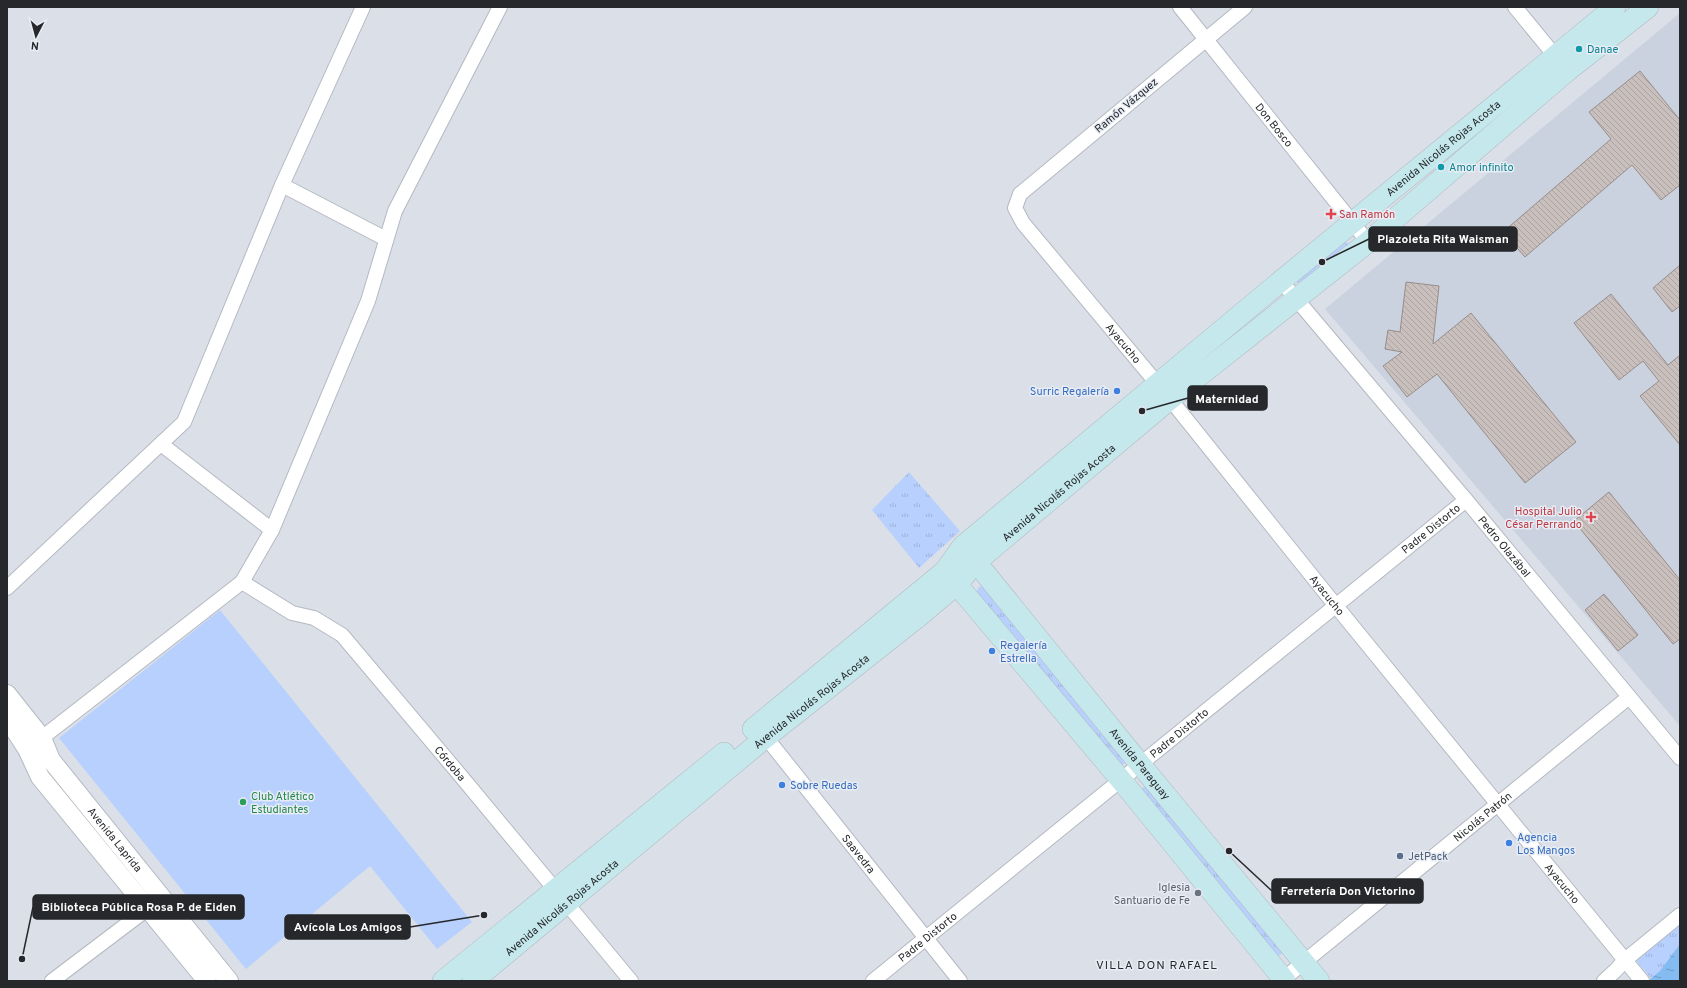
<svg xmlns="http://www.w3.org/2000/svg" width="1687" height="988" font-family="Overpass,sans-serif">
<defs>
<pattern id="park-tufts" width="24" height="20" patternUnits="userSpaceOnUse"><rect width="24" height="20" fill="#b7d0fd"/><path d="M3 7l-1-3M5 7V3M7 7l1-3M15 17l-1-3M17 17v-4M19 17l1-3" fill="none" stroke="#9db3d9"/></pattern>
<pattern id="water-ripples" width="26" height="14" patternUnits="userSpaceOnUse"><rect width="26" height="14" fill="#84bcf2"/><path d="M2 4q2-2 4 0t4 0M15 11q2-2 4 0t4 0" fill="none" stroke="#6c99c4"/></pattern>
<pattern id="building-back-hatch" width="6" height="6" patternUnits="userSpaceOnUse"><rect width="6" height="6" fill="#c9bfbc"/><path d="M-1 5l2 2M0 0l6 6M5-1l2 2" fill="none" stroke="#aca4a2"/></pattern>
</defs>
<rect width="100%" height="100%" fill="#dbdfe8"/>
<path fill="#cad2e0" d="M1680,13v713l-355,-417z"/>
<path fill="#b7d0fd" d="M220,610l252,312 -35,27 -67,-83 -124,103 -187,-231z"/>
<path fill="url(#park-tufts)" d="M1344,239l6,7 -50,40 -6,-8z
M909,472l51,59 -41,37 -47,-58z
M985,585l143,176 -10,7 -141,-176c1,-5 3,-6 8,-7z
M1149,782l136,169 -10,8 -135,-169z
M1680,924v57h-27l-19,-23z"/>
<path fill="url(#water-ripples)" d="M1680,944v37h-32l12,-10z"/>
<path fill="url(#building-back-hatch)" stroke="#978d8a" d="M1640,71l40,49v65l-19,15 -29,-35 -107,92 -22,-25 108,-93 -22,-27z
M1680,265v41l-8,6 -19,-24z
M1406,282l33,4 -6,58 38,-31 105,129 -51,41 -88,-109 -30,23 -24,-31 19,-14 -17,-3 3,-19 12,2z
M1611,294l57,71 12,-10v90l-40,-49 19,-15 -16,-20 -24,19 -45,-57z
M1609,492l71,88v59l-7,5 -99,-123z
M1604,594l34,41 -20,16 -33,-41z"/>
<g fill="none" stroke-linecap="round" stroke-linejoin="round">
<g stroke="#b4b9c1" stroke-width="16">
<g id="minor">
<path id="s1" d="M1180,7l188,235"/>
<path id="s2" d="M1245,7l-225,187 -5,14 8,15 147,176 166,207 306,375"/>
<path d="M1515,7l45,55"/>
<path d="M282,185l104,54"/>
<path id="s3" d="M1281,281l185,219 214,258"/>
<path d="M161,444l111,86"/>
<path id="s4" d="M242,582l50,31 22,5 28,17 118,140 171,206"/>
<path d="M7,588l177,-166 98,-237 81,-178"/>
<path id="s5" d="M761,731l199,250"/>
<path d="M34,744l208,-162 30,-52 96,-229 27,-90 105,-204"/>
<path d="M52,981l103,-78"/>
<path id="s6" d="M873,981l593,-481"/>
<path id="s7" d="M1281,981l348,-284"/>
<path d="M1604,981l12,-11 9,-10 55,-45"/>
</g>
</g>
<g stroke="#b4b9c1" stroke-width="20">
<g id="tertiary">
<path id="s8" d="M7,694l35,44 9,22 178,221"/>
<path d="M7,718l20,31 13,28 167,204"/>
</g>
</g>
<g stroke="#b4b9c1" stroke-width="22">
<g id="secondary">
<path id="s9" d="M967,551l173,213 179,217"/>
<path d="M948,574l173,206 164,201"/>
<path id="s10" d="M753,729l192,-158 18,-25 318,-265 334,-274"/>
<path d="M443,981l281,-228"/>
<path id="s11" d="M473,981l293,-244 153,-121 38,-32 19,-22 194,-163 198,-157 199,-171 81,-64"/>
</g>
</g>
<use href="#minor" stroke="#fff" stroke-width="14"/>
<use href="#tertiary" stroke="#fff" stroke-width="18"/>
<use href="#secondary" stroke="#c4e8ec" stroke-width="21"/>
</g>
<g fill="#0f9aa8" stroke="#e8edf5" stroke-width="1.5">
<circle cx="1579" cy="49" r="4"/>
<circle cx="1441" cy="167" r="4"/>
</g>
<g fill="#e0444e" stroke="#e8edf5" stroke-width="1.5">
<path d="M1329 208h4v4h4v4h-4v4h-4v-4h-4v-4h4z"/>
<path d="M1589 511h4v4h4v4h-4v4h-4v-4h-4v-4h4z"/>
</g>
<g fill="#3f7fe0" stroke="#e8edf5" stroke-width="1.5">
<circle cx="1117" cy="391" r="4"/>
<circle cx="992" cy="651" r="4"/>
<circle cx="782" cy="785" r="4"/>
<circle cx="1509" cy="843" r="4"/>
</g>
<circle fill="#2e9e5b" stroke="#e8edf5" stroke-width="1.5" cx="243" cy="802" r="4"/>
<circle fill="#5c6f8a" stroke="#e8edf5" stroke-width="1.5" cx="1400" cy="856" r="4"/>
<circle fill="#6b7280" stroke="#e8edf5" stroke-width="1.5" cx="1198" cy="893" r="4"/>
<g text-anchor="middle" stroke-width="3" stroke-linejoin="round" paint-order="stroke">
<g font-size="11" fill="#0d838f" stroke="#e8edf5" text-anchor="start">
<text x="1587" y="53">Danae</text>
<text x="1449" y="171">Amor infinito</text>
</g>
<g font-size="11" fill="#26282b" stroke="#e8edf5">
<text transform="translate(1126 105) rotate(-40)" y="4">Ramón Vázquez</text>
<text dy="4" stroke="none"><textPath href="#s1" startOffset="151">Don Bosco</textPath></text>
<text dy="4" stroke="none"><textPath href="#s10" startOffset="903">Avenida Nicolás Rojas Acosta</textPath></text>
<text dy="4" stroke="none"><textPath href="#s2" startOffset="481">Ayacucho</textPath></text>
<text dy="4" stroke="none"><textPath href="#s11" startOffset="763">Avenida Nicolás Rojas Acosta</textPath></text>
<text dy="4" stroke="none"><textPath href="#s6" startOffset="718">Padre Distorto</textPath></text>
<text dy="4" stroke="none"><textPath href="#s3" startOffset="347">Pedro Olazábal</textPath></text>
<text dy="4" stroke="none"><textPath href="#s2" startOffset="805">Ayacucho</textPath></text>
<text dy="4" stroke="none"><textPath href="#s11" startOffset="439">Avenida Nicolás Rojas Acosta</textPath></text>
<text dy="4" stroke="none"><textPath href="#s6" startOffset="394">Padre Distorto</textPath></text>
<text dy="4" stroke="none"><textPath href="#s4" startOffset="282">Córdoba</textPath></text>
<text dy="4" stroke="none"><textPath href="#s9" startOffset="274">Avenida Paraguay</textPath></text>
<text dy="4" stroke="none"><textPath href="#s7" startOffset="260">Nicolás Patrón</textPath></text>
<text dy="4" stroke="none"><textPath href="#s8" startOffset="182">Avenida Laprida</textPath></text>
<text dy="4" stroke="none"><textPath href="#s5" startOffset="157">Saavedra</textPath></text>
<text dy="4" stroke="none"><textPath href="#s2" startOffset="1177">Ayacucho</textPath></text>
<text dy="4" stroke="none"><textPath href="#s11" startOffset="115">Avenida Nicolás Rojas Acosta</textPath></text>
<text dy="4" stroke="none"><textPath href="#s6" startOffset="70">Padre Distorto</textPath></text>
</g>
<g font-size="11" fill="#be3a42" stroke="#e8edf5" text-anchor="start">
<text x="1339" y="218">San Ramón</text>
<text x="1582" y="515" text-anchor="end">Hospital Julio<tspan x="1582" dy="13">César Perrando</tspan></text>
</g>
<g font-size="11" fill="#366cbe" stroke="#e8edf5" text-anchor="start">
<text x="1109" y="395" text-anchor="end">Surric Regalería</text>
<text x="1000" y="649">Regalería<tspan x="1000" dy="13">Estrella</tspan></text>
<text x="790" y="789">Sobre Ruedas</text>
<text x="1517" y="841">Agencia<tspan x="1517" dy="13">Los Mangos</tspan></text>
</g>
<g font-size="11" fill="#27864d" stroke="#e8edf5" text-anchor="start">
<text x="251" y="800">Club Atlético<tspan x="251" dy="13">Estudiantes</tspan></text>
</g>
<g font-size="11" fill="#4e5e75" stroke="#e8edf5" text-anchor="start">
<text x="1408" y="860">JetPack</text>
</g>
<g font-size="11" fill="#5b616d" stroke="#e8edf5" text-anchor="end">
<text x="1190" y="891">Iglesia<tspan x="1190" dy="13">Santuario de Fe</tspan></text>
</g>
<g font-size="12" letter-spacing="1" fill="#26282b" stroke="#e8edf5">
<text x="1157" y="969">VILLA DON RAFAEL</text>
</g>
</g>
<path fill="none" stroke="#26282b" stroke-width="1.5" d="M1322 262L1369 239M1142 411L1188 398M1229 851L1272 891M22 959L33 907M484 915L410 927"/>
<g fill="#26282b" stroke="#e8edf5" stroke-width="1.5">
<circle cx="1322" cy="262" r="4"/>
<circle cx="1142" cy="411" r="4"/>
<circle cx="1229" cy="851" r="4"/>
<circle cx="22" cy="959" r="4"/>
<circle cx="484" cy="915" r="4"/>
</g>
<g fill="#26282b" stroke="#26282b" stroke-width="1.5">
<rect x="1369" y="227" width="148" height="24" rx="4"/>
<rect x="1188" y="386" width="79" height="24" rx="4"/>
<rect x="1272" y="879" width="151" height="24" rx="4"/>
<rect x="33" y="895" width="211" height="24" rx="4"/>
<rect x="285" y="915" width="125" height="24" rx="4"/>
</g>
<g font-size="12" text-anchor="middle" font-weight="bold" fill="#fff">
<text x="1443" y="243">Plazoleta Rita Waisman</text>
<text x="1227" y="403">Maternidad</text>
<text x="1348" y="895">Ferretería Don Victorino</text>
<text x="139" y="911">Biblioteca Pública Rosa P. de Eiden</text>
<text x="348" y="931">Avícola Los Amigos</text>
</g>
<rect width="1687" height="988" fill="none" stroke="#26282b" stroke-width="16"/>
<g transform="translate(36 36) rotate(186)" stroke="#e8edf5" stroke-width="3" paint-order="stroke">
<path d="M0-3L7 15L0 10L-7 15Z" fill="#26282b"/>
<text y="-6" font-size="11" font-weight="bold" text-anchor="middle" fill="#26282b">N</text>
</g>
</svg>
